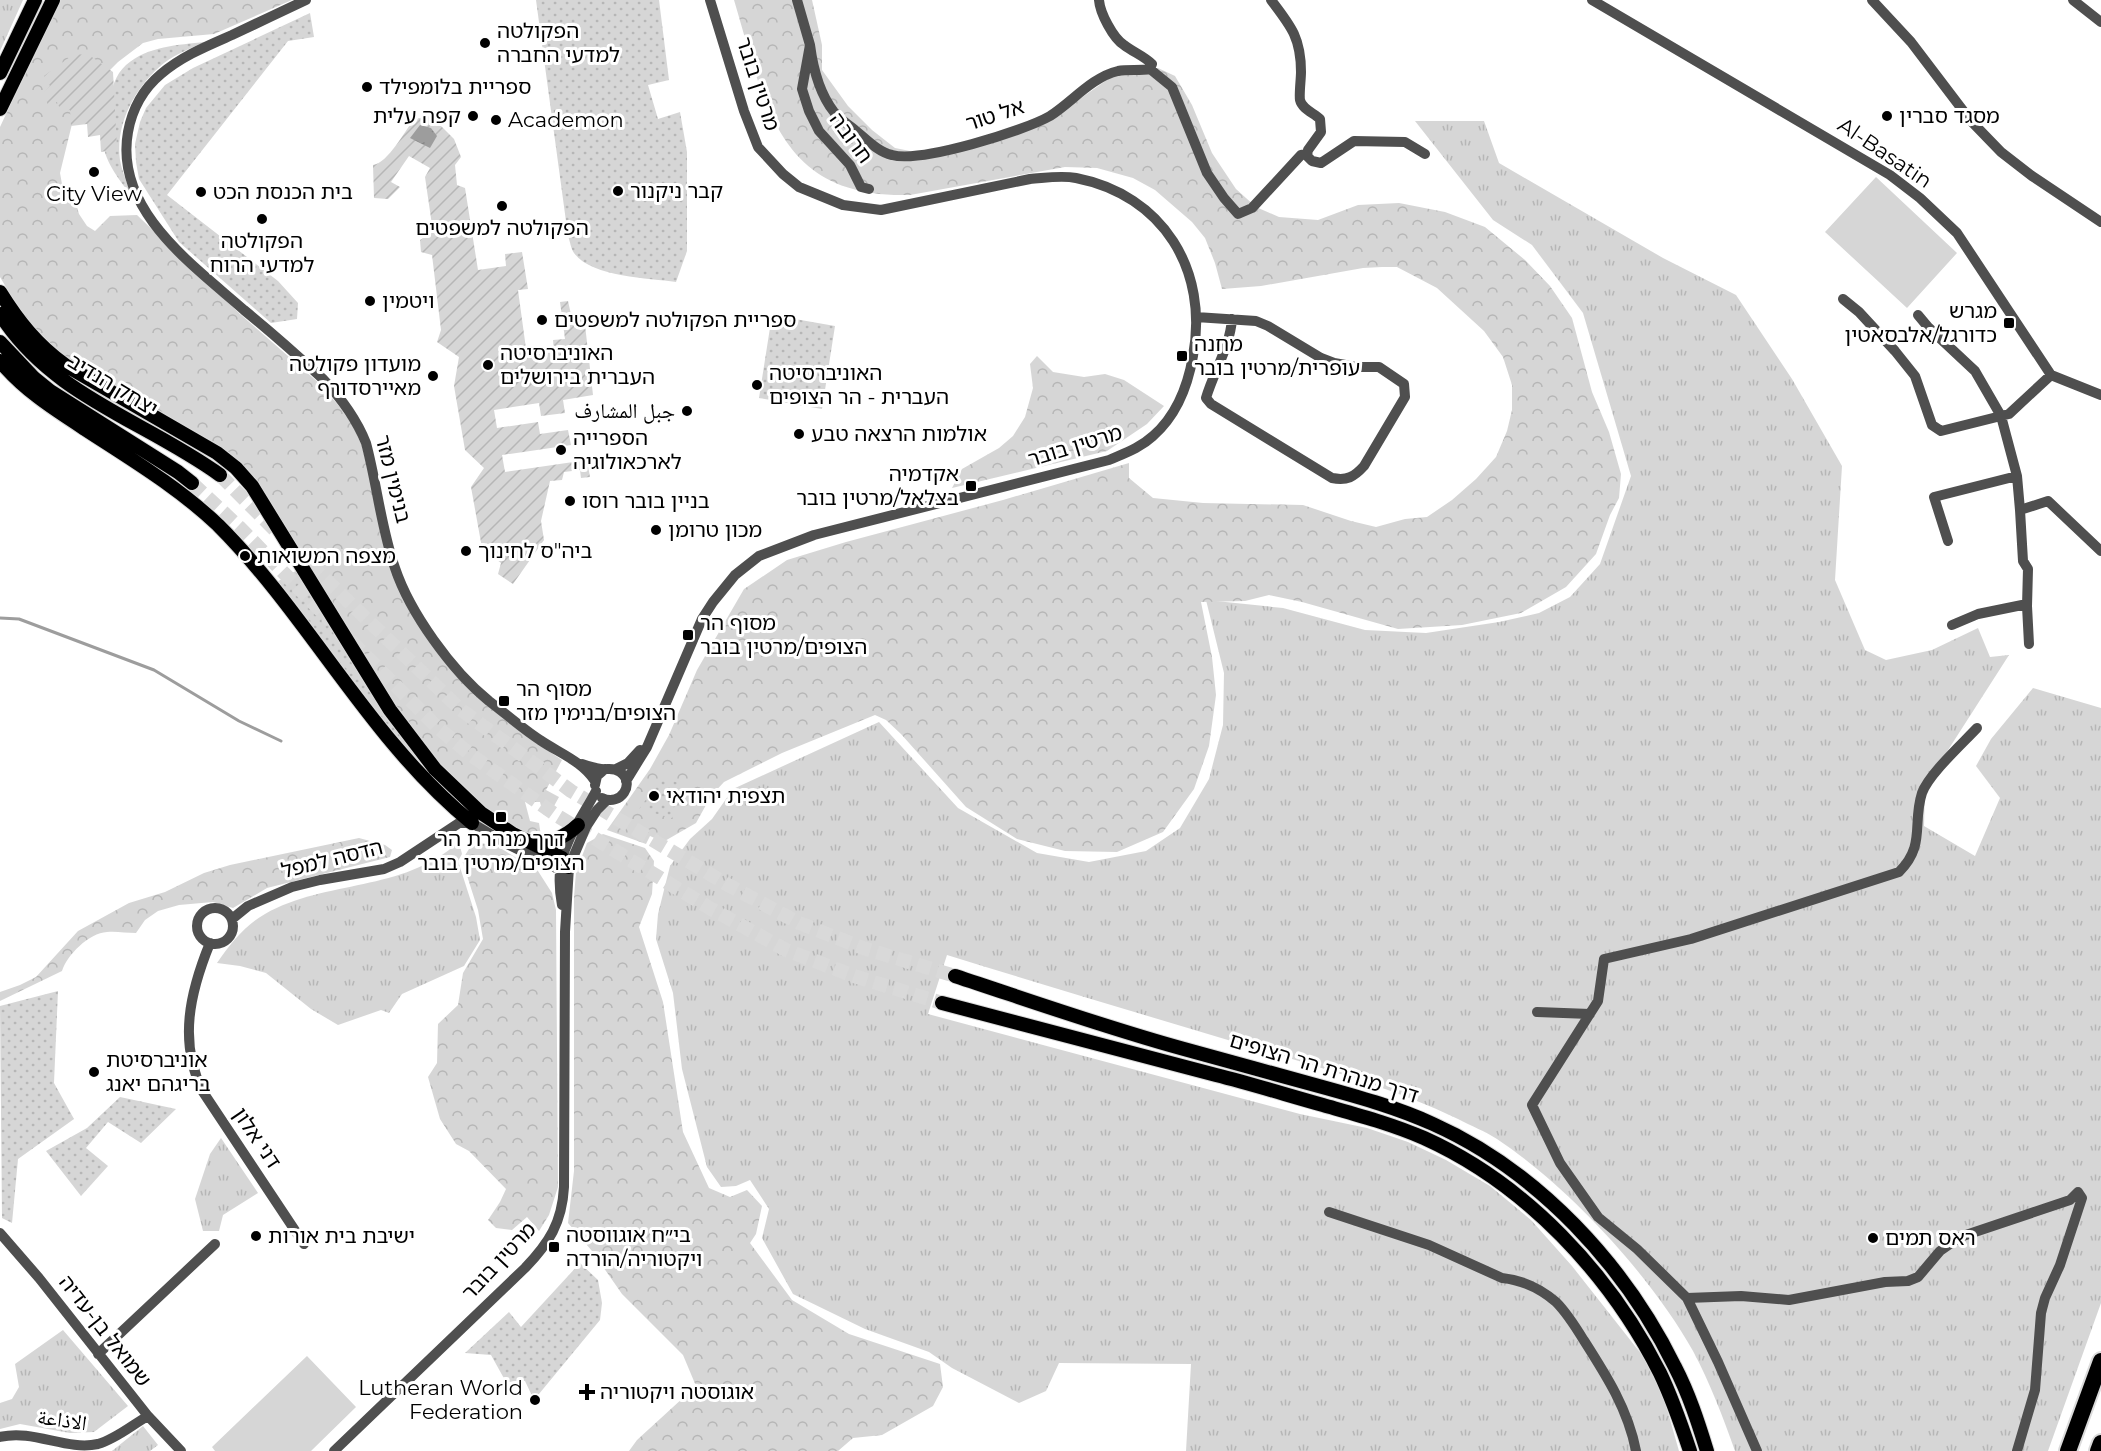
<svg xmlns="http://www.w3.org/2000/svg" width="2101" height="1451" font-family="Montserrat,'Noto Naskh Arabic','Noto Sans Hebrew',sans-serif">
<defs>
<pattern id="grass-tufts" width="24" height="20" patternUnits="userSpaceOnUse" patternTransform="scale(1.5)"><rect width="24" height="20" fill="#d6d6d6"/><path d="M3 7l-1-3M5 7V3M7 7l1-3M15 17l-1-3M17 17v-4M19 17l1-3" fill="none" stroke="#b6b6b6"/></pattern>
<pattern id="forest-crowns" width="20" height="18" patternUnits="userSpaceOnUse" patternTransform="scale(1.5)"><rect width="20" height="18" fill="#d6d6d6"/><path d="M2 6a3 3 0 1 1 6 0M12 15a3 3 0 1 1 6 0" fill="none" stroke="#b6b6b6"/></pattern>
<pattern id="park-dots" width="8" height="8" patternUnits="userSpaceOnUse" patternTransform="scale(1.5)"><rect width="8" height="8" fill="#d6d6d6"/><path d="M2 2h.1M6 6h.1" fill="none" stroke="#b6b6b6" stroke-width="1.8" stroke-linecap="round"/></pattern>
<pattern id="garden-furrows" width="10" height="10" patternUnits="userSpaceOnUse" patternTransform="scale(1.5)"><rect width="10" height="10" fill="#d6d6d6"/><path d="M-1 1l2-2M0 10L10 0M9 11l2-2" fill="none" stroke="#b6b6b6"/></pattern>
<pattern id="water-ripples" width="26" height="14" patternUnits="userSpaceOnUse" patternTransform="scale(1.5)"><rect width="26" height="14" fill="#9d9d9d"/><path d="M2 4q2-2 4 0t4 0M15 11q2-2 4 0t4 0" fill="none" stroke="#858585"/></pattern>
</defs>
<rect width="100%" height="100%" fill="#fff"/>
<path fill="url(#grass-tufts)" d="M0,0h23l-23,51z
M1415,121h69l15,42 164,95 73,37 56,84 50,87 -7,114 30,70 21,10 46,-10 46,-22 12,29 19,-2 -84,131 -1,40 51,30 25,-58 -24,-32 15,-27 42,-51 68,20v595l-53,148h-313c-12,-34 -25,-68 -42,-100 -42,-75 -124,-164 -196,-212 -12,-8 -26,-13 -39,-20 -61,-29 -126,-48 -190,-67 -107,-32 -214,-64 -321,-97l-19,59 372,100 67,14 41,14 38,18 44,26 41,34 41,46 85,108 22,77h-493l5,-87 -132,-1 -13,28 -27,12 -67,-35 -23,-16 -64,-23 -72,-35 -31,-56 7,-29 -19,-29 -14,6 -15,1 -14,-20 -25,-98 -9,-76 -17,-54 2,-25 12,-48 20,-27 22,-20 21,-30 146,-67 79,86 79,45 52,9 57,-11 34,-23 29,-49 14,-54 1,-52 -18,-73 77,8 82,22 61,3 73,-11 40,-9 31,-16 30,-33 31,-88 -48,-163 -51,-68 -39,-25z
M459,842l3,12 -4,7 18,56 4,23 -16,26 -62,28 -13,19 -8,-3 -43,15 -27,-16 -45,-36 -26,-7 -23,-3c13,-19 28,-38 48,-49 62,-35 136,-21 194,-72z
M221,1138l37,55 -35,22 -4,16h-16l-8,-32 15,-45z
M63,1330l65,76 -34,26 -24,1 -50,-9 -20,5v-26l12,-4 7,-12 -4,-23z
M143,1426l15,19 -8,6h-38z"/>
<path fill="url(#forest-crowns)" d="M59,0h233l-78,34 -56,5 -15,4 -25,19 -15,15 -31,47 -12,49 2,11 13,16 4,14 8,12 8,5 15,-15 27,-1 103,99 80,70 19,22 14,20 9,20 12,49 48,136 125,119 15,10 -16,30 13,7 -11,20 -5,-3 -3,-12h-15l5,19 9,2 2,13 -20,-4 -46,-32 -30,-29 -29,-34 -40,-57 -99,-167 -22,-32 -187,-121 -39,-37 -16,-24 -13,-22v-150z
M734,0h78l10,45v25l26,36 24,24 23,18 20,4 35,-4 104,-31 57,-40 26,-9h21l17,8 17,29 20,48 24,36 20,18 23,10 39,3 40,-15 41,-2 46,9 40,15 40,33 25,26 22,32 20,74 17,40 12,42 -2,24 -9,17 -14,39 -30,33 -45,26 -59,12 -64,4 -96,-27 -33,-7 -24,6 -44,1 11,55 4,38 -7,51 -15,43 -31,43 -46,20 -52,-1 -48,-12 -51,-32 -65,-73 -15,-14 -11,-5 -93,38 -58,29 -13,14 -15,27 -33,19 -13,-6 -4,8 -39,-14 43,-61 19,-34 28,-65 47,-81 9,-6 34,-23 59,-18 157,-42 126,-37v15l24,20 50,5 100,2 48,16 25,6 29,-8 22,-2 25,-17 24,-21 20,-22 11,-26 5,-21v-25l-9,-28 -19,-26 -47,-43 -40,-21h-15l-19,1 -102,18 -39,3 -7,-26 -10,-25 -13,-16 -37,-32 -22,-12 -36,-10 -32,-1 -155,28c-133,4 -145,-92 -176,-195z
M1037,356l16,16 31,5 21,-3 19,6 40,26 -17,18 -40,27 -155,37 10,-19 37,-21 14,-12 12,-19 8,-29 -3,-24z
M603,834l42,14 9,13 -2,33 -13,33 24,75 20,130 26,56 21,9 17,-7 15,16 -6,28 -6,9 42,57 57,34 91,30 3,23 -10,19 -51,29 -29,3 -15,13h-209l8,-11 59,-54 -13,-31 -61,-61 -30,-43 -24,-28 6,-52v-274l2,-25 11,-29z
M359,838l26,7 7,5 -2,7 -123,31 -34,20 -20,-6 -34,3 -21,6 -13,9 -9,13c-10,0 -20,-2 -29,-1 -18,1 -40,23 -45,39l-62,30v-9l20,-7 16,-8 42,-46 51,-28 36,-11 39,-19 26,-8z
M480,843l17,3 41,25 14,22 4,17 2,277 -9,28 -10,16 -12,-14 -15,13 -16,-2 -8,-8 12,-18 6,-13 -37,-38 -13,-7 -16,-25 -12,-42 9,-14 1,-39 20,-19 5,-32 20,-34 -5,-29 -16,-50 7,-11z"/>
<path fill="url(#park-dots)" d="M536,0h123l10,80 -21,5 10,34 22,-7 7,40v99l-11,31c-27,-4 -85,-5 -102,-29 -3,-4 -4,-12 -6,-17z
M310,13l4,24 -26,4 -121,154 111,86 20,22 -1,16 -26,4 -92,-81 -40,-63 -3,-17 -1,-18 5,-22 6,-14 19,-23 28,-17z
M205,42c-14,6 -29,12 -41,21 -28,23 -49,60 -44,97 2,12 8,24 11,35 -13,-17 -27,-34 -29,-57 0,-11 5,-25 7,-36 3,-14 6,-27 17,-37 22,-19 52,-20 79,-23z
M772,315l63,11 -13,83 -63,-11z
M299,569l73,122 101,120 -5,4 -43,-41 -150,-191z
M662,778l17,5 -7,35 -33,-9z
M58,991l-4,92 20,36 -56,40 -6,64 -10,-5 -2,-212z
M120,1097l56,12 -35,34 -33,-21 -22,26 22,18 -27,30 -35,-45 41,-23z
M580,1263l18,17 4,23 -2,17 -66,80 -9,-19 -19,1 -15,-27 -26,-2 44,-41 12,15z"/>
<path fill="url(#garden-furrows)" d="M74,54l15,1 24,17 4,77 -16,3 -1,-17 -12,2 -1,-13 -16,2 -1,-16 -9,1 -4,-9 -9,2 -5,-10 7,-8 -6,-10z
M431,116l23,23 7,18 -6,8 2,20 8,3 13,82 28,-4 -1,-12 17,-2 6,37 -10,1 9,66 27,-4 -1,-12 12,-1 -5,-37 8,-1 4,18 12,-3 9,79 -30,5 2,13 -24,3 -2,-13 -45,7 3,18 41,-6 2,12 28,-4 3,15 -69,10 3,17 82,-12 3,17 -9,1 -1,-8 -16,2 -2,8 -12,1 -9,40 3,19 -31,44 -15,-10 3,-11 -19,-15 -11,-61 13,-19 -19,-18 -11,-64 5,-29 -22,-15 4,-12 -9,-75 -11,-3 -1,-12 13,-8 -8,-55 5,-9 -21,-12 -18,26 9,5 -12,12 -14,-1 -1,-33c15,-2 32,-34 41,-46z"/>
<path fill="#d6d6d6" d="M1876,177l81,76 -50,55 -82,-76z
M307,1356l49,51 -45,44h-96l-3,-4z"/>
<path fill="url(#water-ripples)" d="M420,125l11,3 6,8 -7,12 -20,-10z"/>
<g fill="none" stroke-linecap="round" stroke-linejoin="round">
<path stroke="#9d9d9d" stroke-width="3" d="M0,618l19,1 135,51 85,51 42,20"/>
<path stroke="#d9d9d9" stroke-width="14" stroke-dasharray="14 7" stroke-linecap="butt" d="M220,475l57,57
M192,483l47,44 92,94
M295,550l165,159 111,82 157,94 71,38 64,25 92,28
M351,641l87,87 33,27 85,60 157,95 73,40 68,26 88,27"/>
<g stroke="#dbdbdb" stroke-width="16">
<path id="major" d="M0,73l35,-73
M0,109l53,-109
M0,292c18,29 37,53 65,73l152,88 19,15 16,18 138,224 45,59 46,44 32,21 49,24 7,9
M0,314c53,83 144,106 220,161
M0,342l34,36 16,13 128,81 14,11
M0,361c24,29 54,48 85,68 46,30 93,58 133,96 92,92 152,215 254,298
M531,841c19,3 33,-3 47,-16
M955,976c76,25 152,52 229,73 47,13 95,26 142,39 36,10 72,20 107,36 105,47 192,141 242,243 14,27 23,55 32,84
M942,1003c91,24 183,48 274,72 36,9 71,20 107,30 35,10 69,19 101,33 102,46 186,136 236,235 12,25 21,51 30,78"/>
</g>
<g stroke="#dbdbdb" stroke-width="20">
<path id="highway" d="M2068,1451l33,-90
M2098,1451l3,-8"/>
</g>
<path stroke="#4f4f4f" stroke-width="10" d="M306,0c-25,12 -49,23 -74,35 -25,11 -50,21 -71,39 -18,15 -29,36 -33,58 -14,78 65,133 116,178 27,22 53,45 79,69 18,19 33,39 43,64 11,41 15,85 29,125 15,45 57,103 94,133 17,13 34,28 51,39 19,13 42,21 55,41
M797,0l13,45 -8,44 7,22 10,20 31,34 11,22 8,2
M1271,0c20,26 30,38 30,72 0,7 -2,22 -1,28 2,9 14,13 20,19l1,13 -13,18 -1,6 5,5 9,2 33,-22 51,1 20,12
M1592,0l298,175 30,23 37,35 94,142 50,20
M1872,0l39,42 60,79 30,31 31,24 69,46
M2073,0l28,22
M810,45c3,23 9,48 24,67 5,7 14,12 21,18 11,9 23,22 37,25 29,8 132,-24 158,-39 22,-14 42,-39 68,-45 10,-2 22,0 32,-2l2,-5c-8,-8 -19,-12 -28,-19 -11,-7 -24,-32 -25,-45
M1150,69l22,18 35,86 17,25 14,16 14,-6 49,-53 6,-1
M1843,299l16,13 36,39 20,25 17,49 9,6 68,-17 42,-39
M1918,315l10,12 47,44 26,45 16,60 3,34 28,-9 53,50
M1196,317l60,4 12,5 53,32 13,5 23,4h22l25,17 1,13 -41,69c-10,11 -17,15 -32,12l-121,-74 -5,-6c8,-27 24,-51 26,-79
M2020,510l3,51 5,8 -1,37 2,38
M1948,541l-14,-44 83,-21
M1952,625l26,-11 49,-10
M582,764c6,2 12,4 19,5 7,1 12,-2 19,3 16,11 1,35 -18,26
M616,769l12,-6 12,-13
M626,781l21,-34 55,-128 11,-17 22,-27 24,-19 55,-21 295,-75c16,-7 31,-12 44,-24 23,-20 35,-51 40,-80 16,-86 -30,-161 -117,-178 -15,-3 -31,0 -46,1l-149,31 -38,-5 -44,-18 -16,-13 -25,-27 -14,-36 -34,-111
M595,785l2,-9 8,-7
M562,905c-2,-11 -3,-22 -2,-33 2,-29 23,-56 36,-81
M197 926a18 18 0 1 1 36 0a18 18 0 1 1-36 0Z
M232,919l16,-13 44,-19 28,-7 64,-11 16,-7 59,-39h13l35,21 53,26 9,-3
M210,943c-20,49 -32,99 -7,149l101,152
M1537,1012l53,2
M1329,1212l100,33 73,33c20,2 39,11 54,24 11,11 19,24 27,37 23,36 45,70 53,112
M0,1233l39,45 109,138 33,35
M1687,1298l54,-2 48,4 96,-18 23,-1 10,-4 22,-26 20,-14 110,-37 8,-8 4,6 -22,67 -15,33 -4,15 -6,77 -18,61
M98,1354l117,-110
M0,1437c34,-8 66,14 98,7 18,-5 34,-19 50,-28
M334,1451l191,-183c24,-25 37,-45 39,-81l1,-255 4,-65 17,-40 11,-17 10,-10
M1757,1451l-39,-89 -31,-64 -50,-49 -39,-32 -38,-54 -28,-58 66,-104 6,-42 87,-20 208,-67c27,-27 13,-48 23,-79 7,-19 40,-49 55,-65"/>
<use href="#major" stroke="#000" stroke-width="14"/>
<use href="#highway" stroke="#000" stroke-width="16"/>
</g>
<g fill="#000" stroke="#fff" stroke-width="2">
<circle cx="485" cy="43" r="6"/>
<circle cx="367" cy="87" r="6"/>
<circle cx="473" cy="116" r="6"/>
<circle cx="1887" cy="116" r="6"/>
<circle cx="496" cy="120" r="6"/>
<circle cx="94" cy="172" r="6"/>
<circle cx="618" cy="191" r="6"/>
<circle cx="201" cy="192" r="6"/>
<circle cx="502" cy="206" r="6"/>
<circle cx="262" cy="219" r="6"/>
<circle cx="370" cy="301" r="6"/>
<circle cx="542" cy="320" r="6"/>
<rect x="2003" y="317" width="12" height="12" rx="3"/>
<rect x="1176" y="350" width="12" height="12" rx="3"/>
<circle cx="488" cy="365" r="6"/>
<circle cx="433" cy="376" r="6"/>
<circle cx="757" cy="385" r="6"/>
<circle cx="687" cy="411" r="6"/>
<circle cx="799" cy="434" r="6"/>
<circle cx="561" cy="450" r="6"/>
<rect x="965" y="480" width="12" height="12" rx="3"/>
<circle cx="570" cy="501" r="6"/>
<circle cx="656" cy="530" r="6"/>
<circle cx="466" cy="551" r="6"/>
<circle cx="245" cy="556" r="6"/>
<rect x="682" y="629" width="12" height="12" rx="3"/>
<rect x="498" y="695" width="12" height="12" rx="3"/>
<circle cx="654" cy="796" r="6"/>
<rect x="495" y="811" width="12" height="12" rx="3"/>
<circle cx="94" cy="1072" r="6"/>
<circle cx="256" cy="1236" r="6"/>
<circle cx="1873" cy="1238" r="6"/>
<rect x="548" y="1241" width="12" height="12" rx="3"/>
<path d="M584 1383h6v6h6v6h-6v6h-6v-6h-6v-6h6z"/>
<circle cx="535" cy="1400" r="6"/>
</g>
<g text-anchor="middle" stroke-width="6" stroke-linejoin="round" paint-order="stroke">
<g font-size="21" fill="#000" stroke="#fff" text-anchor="start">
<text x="497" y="38">הפקולטה<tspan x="497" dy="24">למדעי החברה</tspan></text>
<text x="379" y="94">ספריית בלומפילד</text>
<text x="461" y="123" text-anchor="end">קפה עלית</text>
<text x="1899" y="123">מסגד סברין</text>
<text x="508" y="127">Academon</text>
<text x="630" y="198">קבר ניקנור</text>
<text x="213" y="199">בית הכנסת הכט</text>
<text x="94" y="201" text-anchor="middle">City View</text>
<text x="502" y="235" text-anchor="middle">הפקולטה למשפטים</text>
<text x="262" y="248" text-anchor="middle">הפקולטה<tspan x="262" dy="24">למדעי הרוח</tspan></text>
<text x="382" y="308">ויטמין</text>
<text x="1997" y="318" text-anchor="end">מגרש<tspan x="1997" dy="24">כדורגל/אלבסאטין</tspan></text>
<text x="554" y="327">ספריית הפקולטה למשפטים</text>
<text x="1194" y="351">מחנה<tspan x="1194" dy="24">עופרית/מרטין בובר</tspan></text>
<text x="500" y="360">האוניברסיטה<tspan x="500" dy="24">העברית בירושלים</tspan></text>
<text x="421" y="371" text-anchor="end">מועדון פקולטה<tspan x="421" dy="24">מאיירסדורף</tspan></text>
<text x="769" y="380">האוניברסיטה<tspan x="769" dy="24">העברית - הר הצופים</tspan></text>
<text x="675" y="418" text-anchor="end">جبل المشارف</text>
<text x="811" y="441">אולמות הרצאה טבע</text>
<text x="573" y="445">הספרייה<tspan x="573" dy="24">לארכאולוגיה</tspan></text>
<text x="959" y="481" text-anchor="end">אקדמיה<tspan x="959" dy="24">בצלאל/מרטין בובר</tspan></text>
<text x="582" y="508">בניין בובר רוסו</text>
<text x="668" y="537">מכון טרומן</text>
<text x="478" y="558">ביה"ס לחינוך</text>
<text x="257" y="563">מצפה המשואות</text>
<text x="700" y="630">מסוף הר<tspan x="700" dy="24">הצופים/מרטין בובר</tspan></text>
<text x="516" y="696">מסוף הר<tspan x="516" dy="24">הצופים/בנימין מזר</tspan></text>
<text x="666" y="803">תצפית יהודאי</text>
<text x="501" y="846" text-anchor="middle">דרך מנהרת הר<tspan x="501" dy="24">הצופים/מרטין בובר</tspan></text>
<text x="106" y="1067">אוניברסיטת<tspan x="106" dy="24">בריגהם יאנג</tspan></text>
<text x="566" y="1242">בי״ח אוגווסטה<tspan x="566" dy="24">ויקטוריה/הורדה</tspan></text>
<text x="268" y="1243">ישיבת בית אורות</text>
<text x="1885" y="1245">ראס תמים</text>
<text x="523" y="1395" text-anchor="end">Lutheran World<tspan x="523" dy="24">Federation</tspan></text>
<text x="600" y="1399">אוגוסטה ויקטוריה</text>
</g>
<g font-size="21" fill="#000" stroke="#fff">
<text transform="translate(758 84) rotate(72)" y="7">מרטין בובר</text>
<text transform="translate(995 115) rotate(-18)" y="7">אל טור</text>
<text transform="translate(851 138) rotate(54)" y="7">חרובה</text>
<text transform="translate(1885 153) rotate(34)" y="7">Al-Basatin</text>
<text transform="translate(113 385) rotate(31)" y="7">יצחק הנדיב</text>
<text transform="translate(1075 446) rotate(-17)" y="7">מרטין בובר</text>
<text transform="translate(393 479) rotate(76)" y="7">בנימין מזר</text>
<text transform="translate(332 859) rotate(-14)" y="7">הדסה למפל</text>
<text transform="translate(1324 1068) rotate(17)" y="7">דרך מנהרת הר הצופים</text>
<text transform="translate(257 1138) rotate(56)" y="7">דני אלון</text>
<text transform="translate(499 1261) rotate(-47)" y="7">מרטין בובר</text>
<text transform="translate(105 1331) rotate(52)" y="7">שמואל בן-עדיה</text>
<text transform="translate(62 1420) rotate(8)" y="7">الاذاعة</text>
</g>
</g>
</svg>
